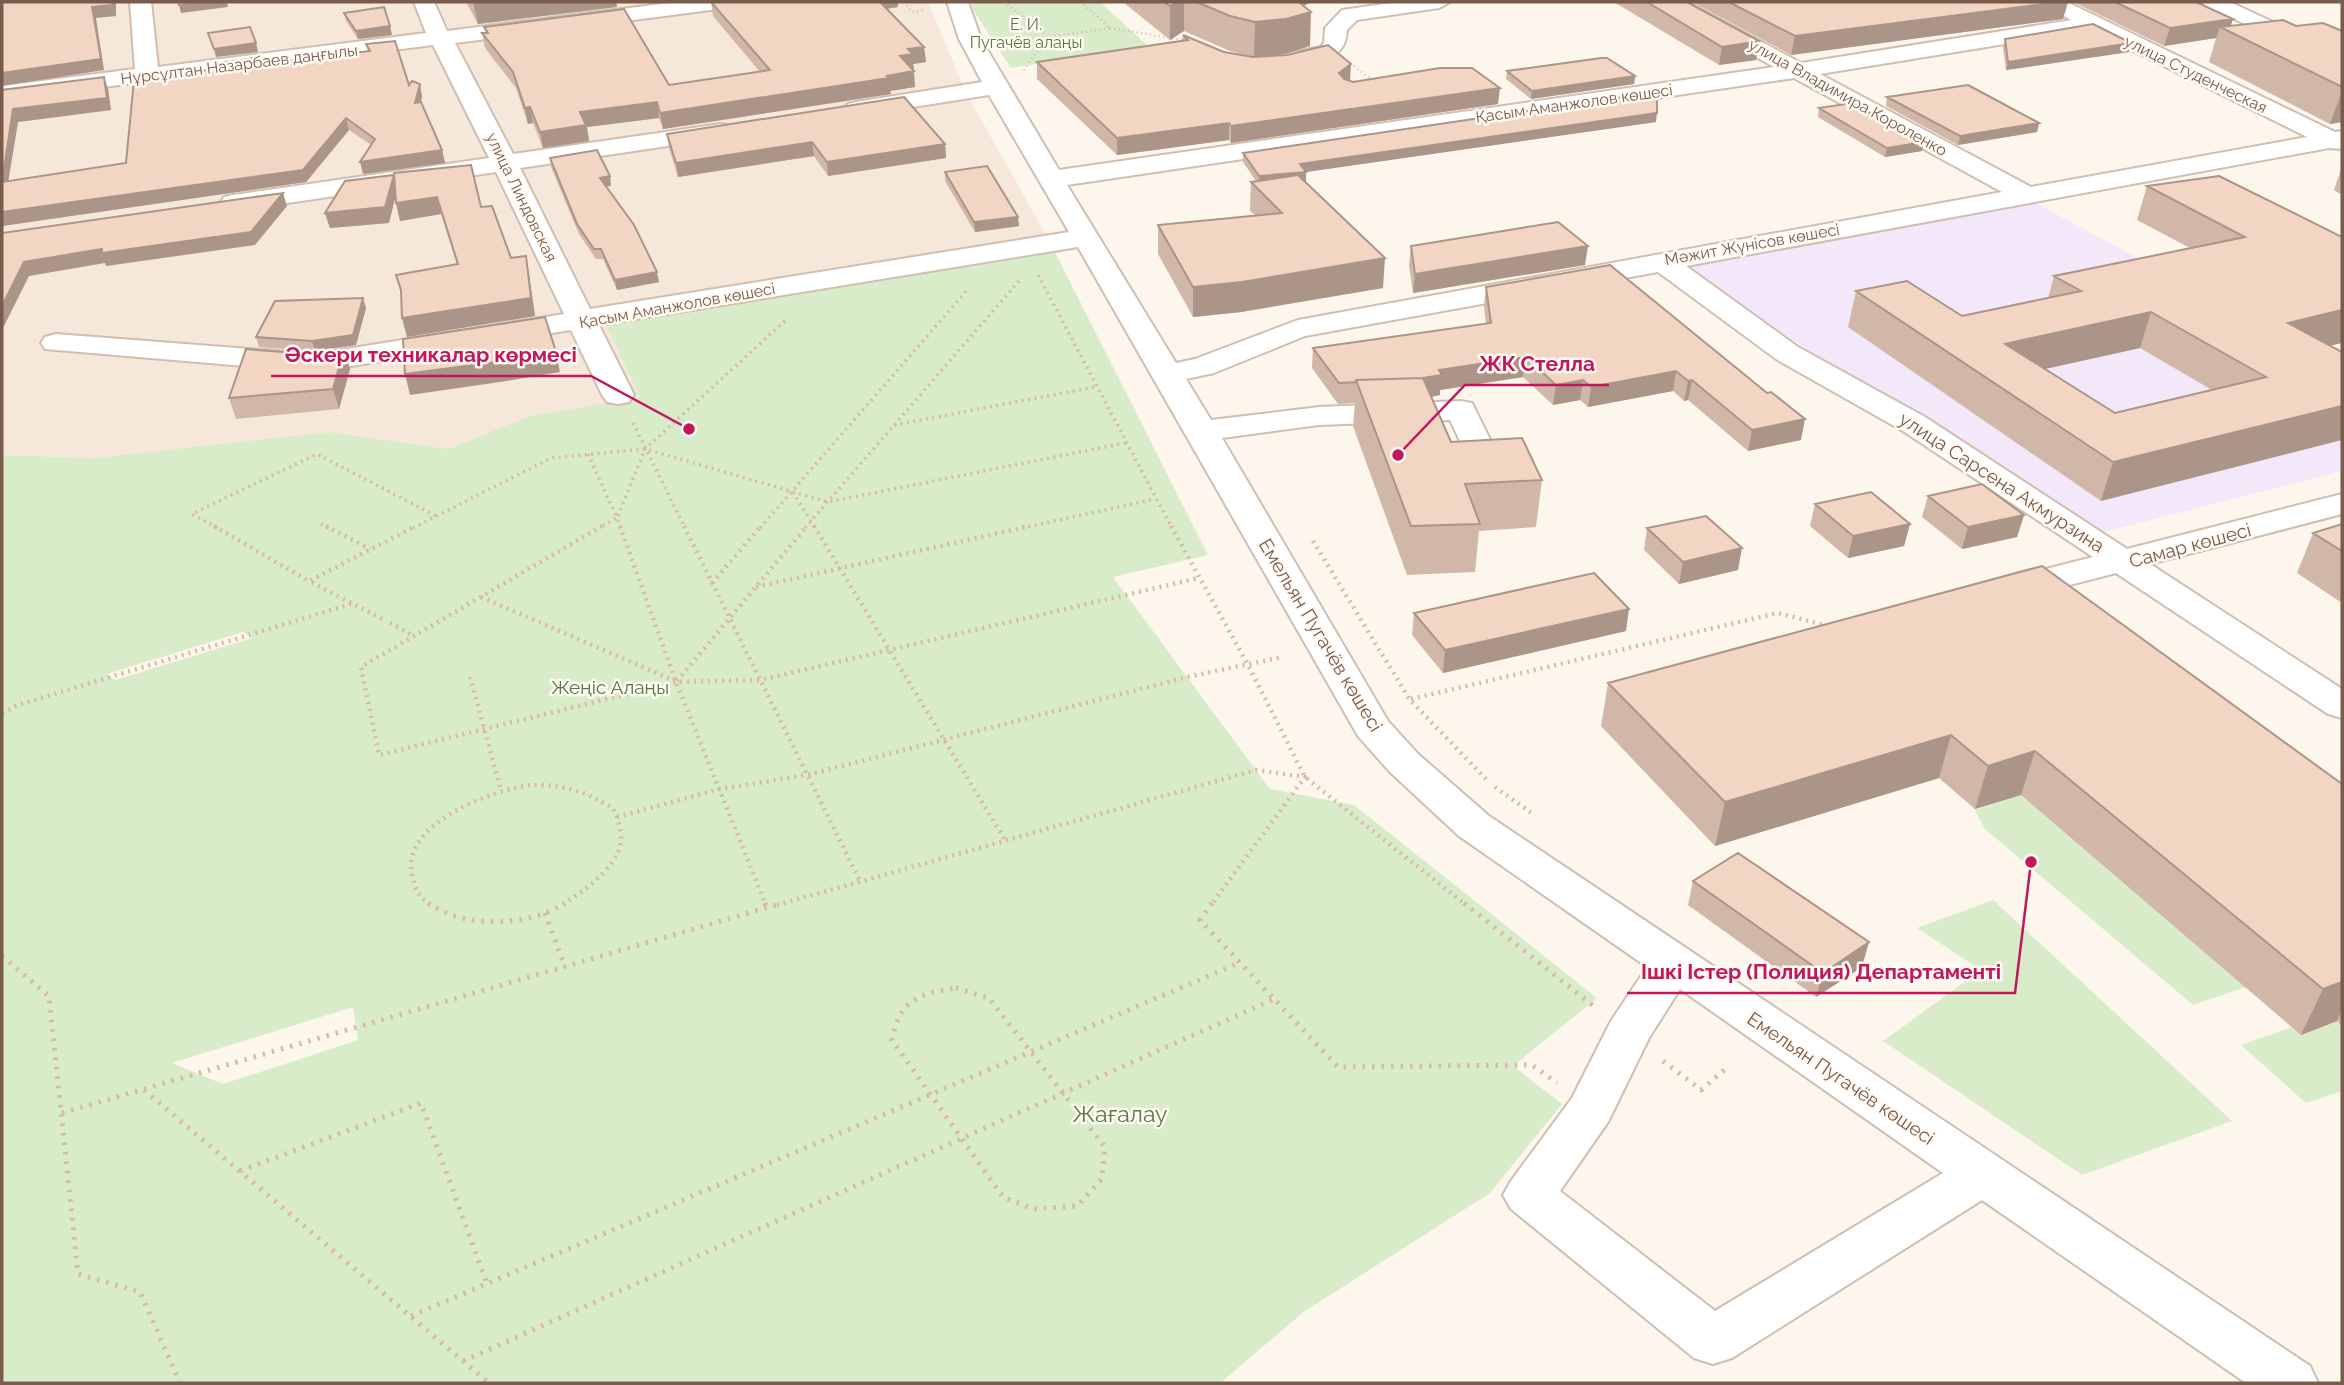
<svg xmlns="http://www.w3.org/2000/svg" width="2344" height="1385" font-family="Raleway,sans-serif">
<rect width="100%" height="100%" fill="#fdf6ec"/>
<path fill="#f5e8da" d="M2,2h926l38,91 80,142 -448,73 42,89 -111,19 -80,33 -120,-17 -234,26 -93,-3z"/>
<path fill="#f3e8fa" d="M2034,202l144,78 164,82v109l-246,63 -172,-115 -117,-70 -121,-82z"/>
<path fill="#d8ecc9" fill-rule="evenodd" d="M972,2h128l47,43 -136,23 -38,-58z
M1053,248l155,307 -95,22 157,212 84,16 243,193 -84,68 49,38 -72,89 -185,118 -85,72h-1218v-928l93,3 234,-26 120,17 80,-33 111,-19 -34,-72zM243,632l9,6 -137,42 -8,-6zM353,1007l5,33 -135,44 -51,-21z
M2021,795l225,192 -53,18 -208,-176 -10,-19z
M1993,900l239,221 -150,54 -199,-134 98,-71 -64,-42z
M2337,1021l5,5v65l-36,12 -65,-58 51,-18z"/>
<g fill="none" stroke-linecap="round" stroke-linejoin="round">
<g stroke="#d1beb0" stroke-width="4">
<path id="minor" d="M130,2h21l7,65 268,-34 -12,-31h20l13,29 230,-29h59l-10,6 -271,35 58,111 208,-30 9,2 3,5 -3,5 -9,2 -201,30 70,141 479,-77 -80,-137 -133,21 -8,-2 -4,-5 4,-5 8,-2 126,-20 -23,-43 -12,-37h21l13,37 78,131 715,-103 -109,-61 -3,-4h25l114,61 270,-43 -31,-18h27l268,130 7,-1v18l-13,-1 -643,118 112,81 127,70 202,132 215,-55v20l-192,50 192,125v29l-14,-4 -212,-141 -108,28 -13,-3 -5,-8 5,-8 98,-25 -190,-126 -127,-72 -118,-87 -353,64 -91,37 -28,6 25,41 108,-13 142,-6 11,2 33,67 -4,7 -12,3 -12,-3 -27,-57 -131,5 -97,13 166,283 30,33 71,62 821,550 8,17h-72l-264,-183 -250,158 -19,6 -19,-6 -183,-149 -8,-14 8,-14 61,-83 39,-77 36,-54 -188,-131 -69,-64 -32,-36 -280,-489 -479,78 35,70 -5,7 -11,2 -11,-2 -5,-7 -31,-65 -256,42 -270,-23 -4,-6 4,-6 11,-3 259,20 249,-40 -68,-142 -263,39 -9,-2 -4,-6 4,-6 9,-2 256,-37 -56,-113 -431,55v-14l133,-17zM2091,30l216,107 -276,50 -211,-113zM1794,78l208,114 -704,128 -103,39 -19,4 -109,-178zM1680,989l263,184 -228,138 -155,-120 48,-69 41,-84z
M1397,2h53l-11,6 -82,12 -10,10c-2,36 -36,32 -65,38l-11,-7 3,-5 47,-9 3,-4 1,-15 17,-18z
M2202,2h28l112,52v15l-136,-63z"/>
</g>
<path stroke="#d9b8a5" stroke-width="2.5" stroke-dasharray="1 3.5" stroke-linecap="butt" d="M904,2l8,10 14,-2
M1004,2l44,35 62,-9 -29,-26
M1110,28l73,12
M1354,66l21,16
M1024,70l23,-33"/>
<path stroke="#d9b8a5" stroke-width="3.5" stroke-dasharray="2 4.5" stroke-linecap="butt" d="M1038,275l134,253
M633,423l52,105
M894,425l201,-38
M588,454l29,64 -18,10
M793,492l22,36
M321,524l8,4
M217,528l-25,-14 125,-60 119,62
M413,528l138,-70 94,-9 183,53 297,-59
M621,528l-4,-10 28,-69 143,-131
M760,528l209,-240
M805,528l214,-247
M1022,528l133,-29"/>
<path stroke="#d9b8a5" stroke-width="4.5" stroke-dasharray="2 5" stroke-linecap="butt" d="M214,526l95,55
M326,526l44,23
M602,526l-241,141 18,88 297,-73 84,-2 439,-102
M620,526l56,156 90,223
M684,526l176,355
M814,526l191,314
M1171,526l76,137 58,114 161,128
M1313,541l97,159 76,79
M712,583l49,-57
M756,587l274,-61
M481,597l194,84
M382,619l-73,-38 107,-55
M390,623l24,13
M470,677l31,113
M677,681l130,-155
M1411,699l367,-86 50,13
M2,713l16,-8 333,-101
M1495,787l38,27
M617,817l103,-28 87,-14 380,-98 96,-20
M430,905c-12,-9 -15,-17 -18,-31 -12,-50 83,-86 121,-89 22,-1 49,5 67,16 3,2 11,5 13,8 4,5 6,15 7,21 9,30 -37,62 -58,75
M777,905l479,-135 49,7 -94,128"/>
<path stroke="#d9b8a5" stroke-width="5" stroke-dasharray="2.5 7" stroke-linecap="butt" d="M428,903c36,26 100,24 137,0
M765,903l2,5
M1212,903l-12,17 138,147 194,-2 25,18
M1464,903l132,105
M545,913l20,54
M2,956l47,40 29,278 62,18 40,91
M956,988l33,10 116,149 -3,32 -25,27 -44,3 -30,-12 -111,-157c8,-41 26,-46 64,-52z
M1663,1061l38,29 28,-24
M144,1090l345,293
M62,1113l721,-210
M240,1171l181,-68 66,181
M411,1316l828,-353
M463,1361l811,-362"/>
<use href="#minor" fill="#fff" fill-rule="evenodd"/>
</g>
<path fill="#d1b7a8" fill-rule="evenodd" d="M466,2h150l1,5 -139,17z
M711,2h187v5l-11,2 37,38 2,15 -13,2 1,5 -2,1 3,17 -25,4 1,3 -228,35 -4,-11 -72,9 2,14 -46,7 -10,-25 -5,1 -12,-36 -31,-40 -3,-15h4l-2,-6 185,58 91,-13 -47,-56z
M1123,2h188l-7,4 6,40 -25,8 -31,3 -24,-6 -46,-20 -14,9z
M1614,2h73l72,39 -3,19 -37,5z
M1692,2h376l-5,17 -272,36z
M2073,2h123l37,17 -3,7h66l46,5v91l-12,2 -121,-62 7,-24 -52,8z
M344,13l48,22 -34,4 -12,-18z
M1183,35l41,17 126,28 -1,1 4,1 145,22 -267,39 -2,-3 -112,15 -80,-76v-17l145,-21z
M2005,39l124,13 -123,18 -3,-23z
M366,44l56,52 -1,6 21,48 3,13 -82,11 8,-29 -22,-15 -43,52 -304,44v-136l102,-13 4,12 3,21 -93,12 -10,59 118,-18 138,-99 104,-13z
M1507,71l128,5 -1,8 -103,15 -25,-20z
M1887,97l152,26 -2,9 -79,13 -72,-39z
M1819,108l105,34 -2,9 -37,6 -67,-40z
M1656,122l-350,50v9h-1l78,107 -142,24 -48,5 -35,-63v-29l97,-10 -5,-4 1,-29 5,-1 -13,-19v-9z
M667,134l278,10 1,14 -118,18 -14,-20 -136,21 -9,-29z
M550,158l60,18 1,10h-5l53,96 -42,8 -14,-31h-7l-17,-25 -28,-67z
M2342,166v29l-8,-5z
M945,172l74,54 -44,6 -30,-51z
M2219,176l112,170 -230,155 -253,-174 8,-36 106,25 86,-18 6,-22 136,-28 -53,-28 10,-34zM2140,348l72,42 -97,23 -70,-44z
M345,181l136,26 30,51 15,-2 3,18 6,42 -128,21 -5,-19 -1,-23 -5,-20 61,-10 -16,-51 -41,7 -5,-24 -6,26 -59,5 -5,-15z
M1411,246l174,19 -172,28 -4,-28z
M1610,265l191,175 -53,11 -60,-51 -4,1 -11,-10 -85,16 -8,-7 -27,5 -30,-28 -83,13v5l-9,2 20,45 91,38 -6,47 -57,4 -4,41 -68,3 -54,-149 2,-23 -17,1 -26,-36 1,-20 173,-24 -2,-18 2,-19z
M366,308l-10,37 -41,6 -56,-4 -3,-10z
M344,349l6,20 -11,40 -103,10 -7,-21 80,-44z
M1928,496l96,19 -7,22 -55,12 -40,-32z
M1815,504l95,20 -6,22 -56,12 -38,-32z
M2342,524v79l-45,-30 16,-40z
M1647,528l91,42 -59,14 -35,-34z
M1414,613l212,18 -183,42 -31,-38z
M1608,683l734,101v242l-5,-5 -36,14 -280,-240 -46,14 -36,-31 -224,68 -114,-120z
M1693,881l169,86 -46,30 -128,-92z"/>
<path fill="#aa9588" d="M112,2h4v14l-20,2 8,52 -102,16v-13l90,-66z
M204,2h23l1,5 -47,6 -2,-8z
M473,2h143l1,5 -139,17z
M875,2h23v5l-22,3z
M1176,2h8v29l-14,9v-34z
M1279,2h32l-33,17z
M2059,2h9l-5,17 -272,36 4,-19z
M1311,12l-1,34 -25,8 -31,3 1,-35z
M2233,19l-4,12 -9,-4 -4,11 -52,8 6,-18z
M390,26l2,9 -34,4 -2,-8z
M1759,41l-3,19 -37,5 3,-18z
M256,43l2,9 -42,5 -2,-8z
M2131,43l-2,9 -123,18 2,-8z
M924,47l2,15 -13,2 1,5 -13,2 -1,-15 8,-7z
M1351,64l-1,16 -12,9 1,-16z
M914,71l1,16 -25,4 1,3 -228,35 -3,-16z
M1635,76l-1,8 -103,15 1,-8z
M104,77l4,12 3,21 -93,12 -12,73 -4,-13 11,-73z
M420,84l2,12 -4,19 -3,-12z
M1500,88l-2,16 -267,39v-17z
M2342,91v31l-12,2z
M657,102l2,16 -72,9 2,14 -46,7 -3,-16 40,-20z
M530,107l3,16 -5,1 -3,-16z
M1657,113l-1,9 -350,50v9l-47,5v-10l41,-12z
M346,118l3,12 -43,52 -304,44v-14z
M1229,123v17l-112,15v-17z
M2039,123l-2,9 -79,13 2,-9z
M812,142l2,14 -136,21 -2,-14z
M1924,142l-2,9 -37,6 2,-9z
M945,144l1,14 -118,18 -1,-14z
M442,150l3,13 -82,11 -3,-12z
M394,175l3,15 -8,33 -59,5 -5,-15z
M610,176l1,10 -10,1 -1,-9z
M283,193l4,13 -32,39 -149,21 -1,-3 -76,13 -27,54v-24l22,-44z
M437,197l4,17 -41,7 -4,-18z
M1018,217l1,9 -44,6 -1,-10z
M1588,246l-3,19 -172,28 2,-19z
M526,256l3,18 6,42 -128,21 -5,-19z
M1385,258l-2,30 -142,24 -48,5v-30z
M657,272l2,10 -42,8 -2,-10z
M363,298l3,10 -10,37 -41,6 -3,-10z
M2342,310v33l-67,16 13,-36z
M2151,312l-11,36 -145,32 10,-36z
M344,349l6,20 -11,40 -6,-20z
M556,352l4,20 -60,10 -90,13 -5,-21z
M1526,357l-3,20 -83,13v5l-31,6 2,-21 28,-10z
M1676,371l-3,20 -85,16 3,-20z
M1583,380l-3,20 -27,5 3,-20z
M1692,380l-4,20 -4,1 4,-20z
M2342,406v34l-241,61 12,-39z
M1805,419l-4,21 -53,11 4,-21z
M2024,515l-7,22 -55,12 6,-22z
M1910,524l-6,22 -56,12 5,-22z
M1742,548l-4,22 -59,14 4,-22z
M1629,609l-3,22 -183,42 2,-23z
M1951,735l-12,43 -224,68 10,-44z
M2035,751l-14,44 -46,14 13,-43z
M1869,942l-7,25 -46,30 7,-24z
M2342,982v28l-5,11 -36,14 22,-46z"/>
<path fill="#f3d5c3" stroke="#aa9588" stroke-width="2" fill-rule="evenodd" d="M2,2h110v3l-20,2 9,52 -99,14z
M178,2h26l-25,3z
M711,2h169l44,45 -16,2 5,5 -13,2 14,15 -27,5 2,2 -229,35 -3,-11 -77,10 6,13 -46,7 -10,-25 -5,1 -12,-36 -31,-39h6l-4,-6 140,-18 45,76 101,-15z
M1164,2h12l-6,4z
M1197,2h102l12,10 -25,7 -31,3 -25,-6z
M1647,2h40l72,39 -37,6z
M1729,2h330l-264,34z
M2115,2h81l37,17 -63,9z
M384,7l6,19 -34,5 -12,-18z
M2283,20l13,6 27,-3 19,8v56l-122,-60z
M2093,24l38,19 -123,19 -3,-23z
M250,27l6,16 -42,6 -6,-16z
M1183,35l41,17 29,5 34,-2 41,-10 23,19 -12,9 5,6 9,3 87,-14h32l28,20 -269,38 -2,-3 -112,15 -80,-76 151,-22z
M395,41l14,44 3,-4 8,3 -5,19 6,-1 21,48 -82,12 15,-23 -29,-21 -43,52 -301,42v-30l124,-19 8,-83 87,-12 -2,-5 43,-6 2,7 106,-13 -4,-7z
M1601,58h6l28,18 -103,15 -25,-20z
M104,77l3,21 -94,11 -11,73v-92z
M1968,85l71,38 -79,13 -73,-39z
M1657,92v21l-357,51 6,8 -47,4 -16,-23z
M904,97l41,47 -118,18 -15,-20 -136,21 -9,-29z
M1852,103l72,39 -37,6 -68,-40z
M597,150l13,26 -10,2 34,47 23,47 -42,8 -14,-31h-7l-17,-25 -27,-66z
M471,165l10,42 11,-1 19,52 15,-2 5,42 -129,20 -1,-28 -5,-15 62,-11 -21,-67 -41,6 -2,-30z
M987,166l31,51 -44,5 -29,-50z
M394,175l-9,32 -60,6 20,-32z
M1298,175l87,83 -143,24 -49,5 -35,-62 124,-12 -31,-31z
M2219,176l123,61v73l-54,13 54,29v54l-229,56 -257,-171 51,-10 55,35 119,-25 -27,-15 191,-39 -98,-51zM2151,312l115,65 -151,36 -110,-69z
M283,193l-32,39 -149,21v-4l-78,13 -22,44v-73z
M1558,222l30,24 -173,28 -4,-28z
M1610,265l157,128 4,-1 34,27 -53,11 -60,-50 -4,1 -12,-10 -85,16 -8,-7 -27,5 -30,-28 -87,13 3,5 -19,3 -67,2 1,2 -18,1 -26,-35 178,-25 -5,-36z
M363,298l-10,37 -41,6 -56,-4 19,-36z
M545,317l11,35 -60,10 -91,12 -2,-35z
M246,349l63,5 35,-5 -11,40 -104,9z
M1423,378l28,64 71,-4 20,42 -77,4 15,40 -69,2 -55,-146z
M1982,484l42,31 -56,12 -40,-31z
M1871,492l39,32 -57,12 -38,-32z
M1706,516l36,32 -59,14 -36,-34z
M2342,524v27l-29,-18z
M2042,566l300,218v198l-19,7 -288,-238 -47,15 -37,-31 -226,67 -117,-119z
M1594,573l35,36 -184,41 -31,-37z
M1738,853l131,89 -46,31 -130,-92z"/>
<g text-anchor="middle" stroke-width="5" stroke-linejoin="round" paint-order="stroke">
<g font-size="16" fill="#537a41" stroke="#fffaf3">
<text x="1026" y="30">Е. И.<tspan x="1026" dy="18">Пугачёв алаңы</tspan></text>
</g>
<g font-size="16" fill="#7a5c4d" stroke="#fffaf3">
<text transform="translate(239 64) rotate(-7)" y="6">Нұрсұлтан Назарбаев даңғылы</text>
<text transform="translate(2196 74) rotate(26)" y="6">улица Студенческая</text>
<text transform="translate(1848 97) rotate(29)" y="6">улица Владимира Короленко</text>
<text transform="translate(1574 103) rotate(-8)" y="6">Қасым Аманжолов көшесі</text>
<text transform="translate(522 197) rotate(64)" y="6">улица Линдовская</text>
<text transform="translate(1752 244) rotate(-10)" y="6">Мәжит Жүнісов көшесі</text>
<text transform="translate(677 305) rotate(-10)" y="6">Қасым Аманжолов көшесі</text>
</g>
<g font-size="19" fill="#7a5c4d" stroke="#fffaf3">
<text transform="translate(2002 482) rotate(33)" y="7">улица Сарсена Акмурзина</text>
<text transform="translate(2190 545) rotate(-15)" y="7">Самар көшесі</text>
<text transform="translate(1321 635) rotate(59)" y="7">Емельян Пугачёв көшесі</text>
<text transform="translate(1841 1078) rotate(34)" y="7">Емельян Пугачёв көшесі</text>
</g>
<g font-size="19" fill="#537a41" stroke="#fffaf3">
<text x="610" y="694">Жеңіс Алаңы</text>
</g>
<g font-size="23" fill="#537a41" stroke="#fffaf3">
<text x="1120" y="1122">Жағалау</text>
</g>
</g>
<path fill="none" stroke="#c2185b" stroke-width="2.5" d="M689 429L591 376H271M1398 455L1465 385H1609M2031 862L2015 993H1627"/>
<g fill="#c2185b" stroke="#fffaf3" stroke-width="2.5">
<circle cx="689" cy="429" r="7"/>
<circle cx="1398" cy="455" r="7"/>
<circle cx="2031" cy="862" r="7"/>
</g>
<g font-size="21" text-anchor="middle" font-weight="bold" fill="#c2185b" stroke="#fffaf3" stroke-width="5" stroke-linejoin="round" paint-order="stroke">
<text x="431" y="362">Әскери техникалар көрмесі</text>
<text x="1537" y="371">ЖК Стелла</text>
<text x="1821" y="979">Ішкі Істер (Полиция) Департаменті</text>
</g>
<rect width="2344" height="1385" fill="none" stroke="#7a5c4d" stroke-width="7"/>
</svg>
